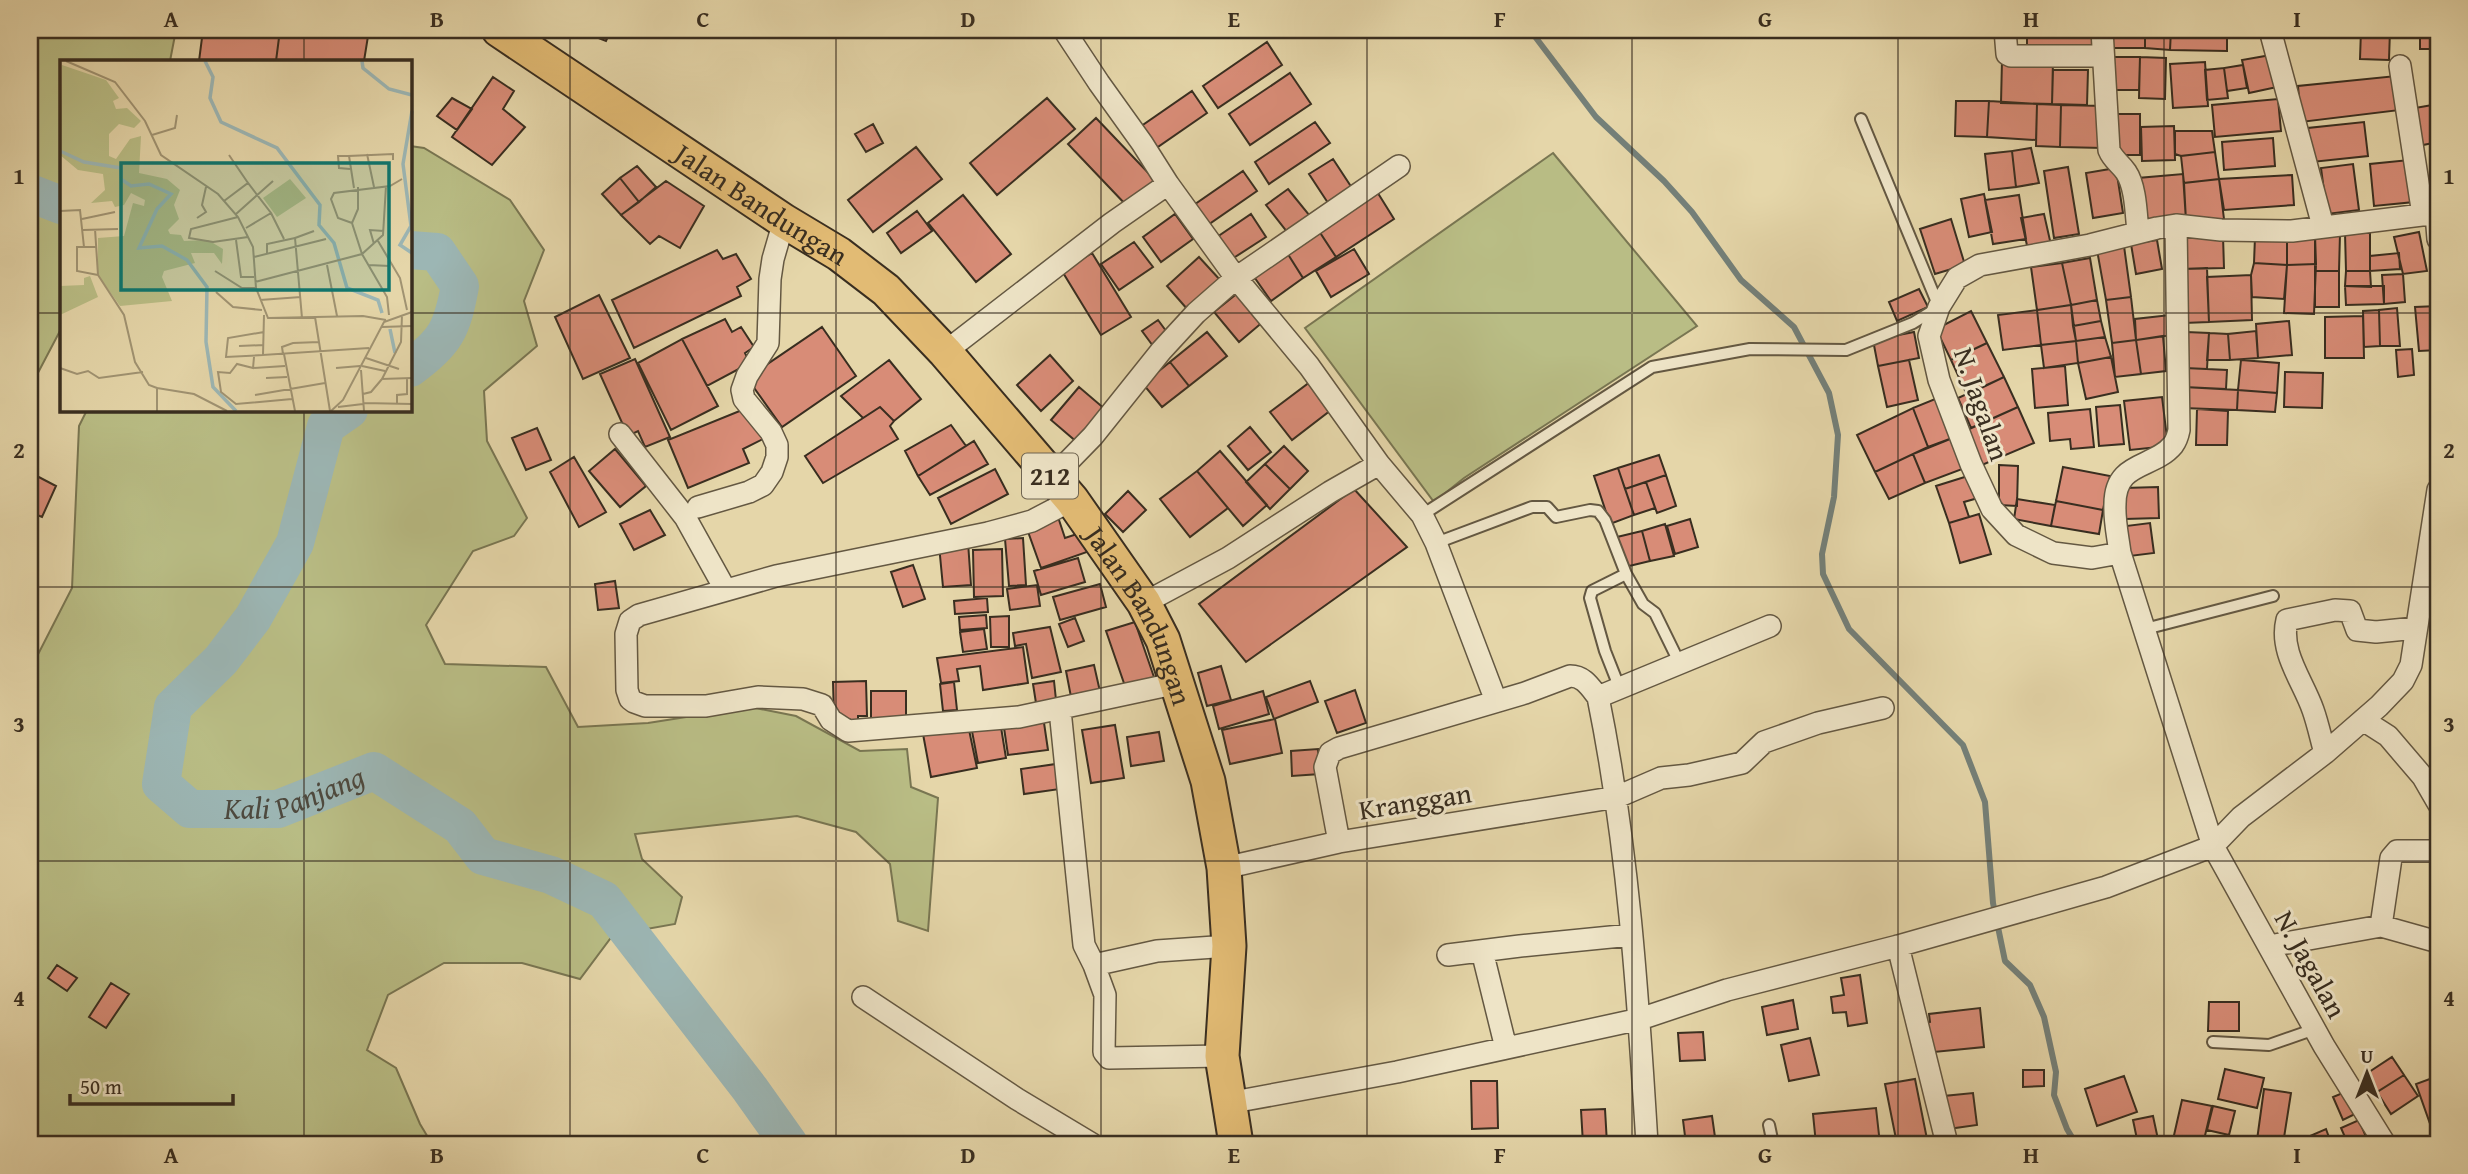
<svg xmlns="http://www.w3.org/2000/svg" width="2468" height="1174" font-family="'Gentium Book Plus',serif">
<rect width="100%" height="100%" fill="#e5d6a9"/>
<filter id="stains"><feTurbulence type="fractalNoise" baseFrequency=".00286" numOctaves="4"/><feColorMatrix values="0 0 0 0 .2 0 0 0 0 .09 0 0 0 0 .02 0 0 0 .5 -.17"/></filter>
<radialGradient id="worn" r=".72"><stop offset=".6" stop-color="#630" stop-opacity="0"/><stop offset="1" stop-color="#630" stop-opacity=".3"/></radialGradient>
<path fill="#b9bd85" stroke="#797652" stroke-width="2" d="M30,30h146l-6,31h-109v268l-31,59z
M410,146l14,2 86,52 34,50 -20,51 13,45 -53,45 3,50 40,77 -13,18 -41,15 -47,74 19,39 101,3 32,60 70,-4 102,-16 46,9 64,35 47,-2 4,38 27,11 -10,133 -30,-10 -8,-57 -34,-32 -59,-16 -162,18 7,25 40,38 -7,27 -62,11 -33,44 -58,-16h-78l-56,32 -21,55 29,18 24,56 12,20h-402v-474l42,-82 7,-162 8,-16h323z
M1553,153l144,173 -233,152 -30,24 -129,-174z"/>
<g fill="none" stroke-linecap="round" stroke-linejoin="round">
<path stroke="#748079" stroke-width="6" d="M1530,30l66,87 68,64 28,31 49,68 53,47 35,66 9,42 -4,62 -12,57 1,20 26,55 114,116 22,57 8,101 12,58 25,24 14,32 12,55 -2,23 13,34 9,15"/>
<g stroke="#9cb6b4" stroke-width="38">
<path d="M30,193l31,12"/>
<path d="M410,250l27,2 23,34c-8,43 -14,56 -50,82"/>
<path id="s1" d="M349,410l-23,16 -31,117 -42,75 -32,42 -48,47 -12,77 29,25h88l96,-38 86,55 23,30 68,19 53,25 146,189 39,55"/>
</g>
</g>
<path fill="#d88c77" stroke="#392e20" stroke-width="2" d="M203,30h77l-4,31h-77z
M280,30h89l-5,31h-88z
M578,30h33l-5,11z
M2027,30h66v18l-66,1z
M2110,30h35v18h-35z
M2145,30h26l-1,20 -25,-2z
M2171,30h56v21l-57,-1z
M2361,30h29l-1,30 -29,-1z
M2420,30h18v19h-18z
M1267,42l15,23 -64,43 -15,-22z
M2271,55l6,32 -28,6 -7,-33z
M2110,57h30l-1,33h-30z
M2140,57l26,1 -1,41 -26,-1z
M2002,60h51l-1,44 -51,-1z
M2205,62l3,44 -35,2 -3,-44z
M2243,65l4,23 -20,3 -3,-23z
M2224,68l4,30 -21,2 -2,-30z
M2053,70h35l-1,35 -35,-1z
M1290,73l21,31 -61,41 -21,-31z
M2396,76l4,34 -99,12 -3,-36z
M493,77l21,14 -11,18 22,18 -33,38 -40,-28z
M1192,91l15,22 -55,38 -15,-22z
M452,98l20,11 -15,21 -20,-14z
M1047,98l28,31 -78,66 -27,-32z
M2278,99l3,32 -66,6 -3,-32z
M1956,101h33l-2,36 -32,-1z
M1989,101l48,3 -1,36 -49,-3z
M2037,104l24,1 -1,42 -24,-1z
M2438,104v38l-15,3 -8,-37z
M2061,105l43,1 -1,42 -43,-1z
M2115,114h25v41h-25z
M1096,118l60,63 -28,26 -60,-63z
M1315,122l15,21 -61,41 -14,-22z
M2364,122l4,34 -56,6 -4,-34z
M873,124l10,19 -17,9 -11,-18z
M2174,126l1,34 -33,1 -1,-34z
M2175,131h37l3,21 -34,4 -6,-2z
M2273,138l2,28 -51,4 -2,-28z
M916,147l26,32 -69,53 -25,-32z
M2031,148l8,35 -23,4 -4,-36z
M2012,151l4,36 -27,3 -4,-36z
M2215,152l4,27 -35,4 -3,-27z
M1333,159l19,29 -24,15 -19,-29z
M2409,160l5,42 -40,4 -4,-42z
M2353,164l6,46 -32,4 -6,-46z
M637,166l19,21 -17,15 -19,-24z
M2068,167l11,67 -25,4 -10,-67z
M2116,168l7,45 -30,5 -7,-45z
M1243,171l14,20 -55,38 -14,-20z
M2183,174l3,47 -43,2 -5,-45z
M2292,175l2,30 -70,5 -5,-31z
M620,178l19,24 -18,13 -19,-21z
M2219,179l5,40 -38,2 -2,-38z
M666,181l38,25 -24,42 -21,-12 -9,8 -29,-29z
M1288,189l22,27 -22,17 -22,-28z
M1376,190l18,29 -58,38 -19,-29z
M1984,194l8,38 -23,5 -8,-38z
M963,195l48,59 -35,28 -48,-59z
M2019,195l7,44 -33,5 -8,-44z
M917,211l15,20 -31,22 -14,-20z
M1175,214l18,25 -32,23 -18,-25z
M1251,214l15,23 -34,22 -15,-22z
M2044,214l7,31 -23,5 -7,-32z
M1951,219l14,46 -30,9 -15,-45z
M1317,228l19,29 -33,21 -19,-30z
M2419,232l8,39 -24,3 -9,-37z
M2345,233h25v38h-24z
M2340,234l-1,37h-24v-36z
M2315,235l1,29 -29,1v-29z
M2223,236l1,32 -42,1 -1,-32z
M2287,236v29l-33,-2 1,-26z
M2157,240l5,29 -26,5 -5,-30z
M1134,242l19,25 -34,23 -18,-26z
M2124,246l7,51 -25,3 -9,-50z
M1284,248l19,30 -32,23 -21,-30z
M1354,249l15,25 -38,23 -15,-26z
M717,250l6,9 13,-5 15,25 -14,8 4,9 -107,52 -22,-48z
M1092,253l39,64 -30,18 -39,-64z
M2399,253l1,16 -30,2v-15z
M1199,257l22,24 -33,29 -21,-24z
M2090,258l7,42 -26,5 -9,-42z
M2062,263l9,42 -34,5 -6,-43z
M2254,263l33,2 -3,34 -32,-2 -1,-22z
M2316,264l-2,50 -30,-1 3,-48z
M2207,268l2,54 -25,1 -2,-54z
M2315,271h24v36h-24z
M2346,271h24l1,16 -26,-1z
M2403,274l2,28 -21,2 -2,-29z
M2251,275l1,45 -43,2 -2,-45z
M2345,286h39v18l-38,1z
M1919,289l9,18 -31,14 -8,-19z
M1239,292l25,29 -25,21 -25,-30z
M599,295l31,63 -47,21 -28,-62z
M2131,297l5,43 -24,3 -6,-43z
M2097,300l4,21 -28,5 -2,-21z
M2071,305l5,36 -35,4 -4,-35z
M2438,306v44l-19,1 -4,-44z
M2397,308l3,38h-20l-1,-36z
M2037,310l4,35 -38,5 -5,-35z
M2379,310l1,36 -16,1 -1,-36z
M1971,311l16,32 -36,17 -15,-31z
M2170,315l3,20 -37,5 -1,-21z
M2363,316l1,42h-39v-41z
M725,319l7,13 9,-5 13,20 -9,6 5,10 -43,23 -25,-47z
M1158,320l11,15 -16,11 -11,-15z
M2101,321l4,16 -29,4 -3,-15z
M2289,321l3,34 -34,3 -2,-34z
M822,327l34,49 -74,51 -35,-49z
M2256,331l2,27 -28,2 -2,-26z
M1207,332l20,24 -38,30 -19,-24z
M1914,332l5,26 -41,8 -5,-26z
M2186,332l23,1 -2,36 -22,-1z
M2209,333l19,1 2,26h-23z
M2163,336l3,35 -25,3 -5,-34z
M2105,337l6,20 -33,6 -2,-22z
M682,339l36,67 -47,24 -33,-67z
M2136,340l5,34 -26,3 -3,-34z
M2076,341l2,22 -34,5 -3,-23z
M1987,343l17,34 -37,18 -16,-35z
M2412,349l2,26 -16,2 -2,-27z
M1050,355l23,26 -32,30 -24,-26z
M2111,357l7,35 -32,7 -8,-36z
M635,359l35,78 -25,10 -7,-16 -10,5 -28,-62z
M889,360l32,39 -27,22 -14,-14 -17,11 -22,-22z
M1909,360l9,40 -31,7 -9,-41z
M2241,360l38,3 -2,30 -39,-3z
M1170,362l19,24 -27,21 -19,-23z
M2065,366l3,39 -33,3 -3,-39z
M2185,368l42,2 -1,19 -42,-2z
M2285,372l38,1 -1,35 -38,-1z
M2004,377l14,30 -47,21 -13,-30z
M1310,382l21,28 -39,30 -22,-28z
M1079,387l27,23 -28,33 -27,-23z
M2184,387l54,3 -1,20 -54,-2z
M2238,390l39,3 -2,19 -38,-2z
M1940,397l15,40 -27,10 -15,-39z
M2162,397l6,49 -38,4 -6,-49z
M2120,405l4,39 -25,2 -3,-39z
M880,407l14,14 -4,5 8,13 -75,44 -18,-27z
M2018,407l16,36 -52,22 -15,-35z
M747,408l22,28 -26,13 6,14 -61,25 -20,-48z
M1913,408l15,39 -53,25 -18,-37z
M2090,409l4,38 -23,2 -1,-10 -20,2 -2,-28z
M2197,409l31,2 -1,34h-31z
M951,425l15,21 -48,30 -13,-25z
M1250,427l21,25 -23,18 -20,-24z
M537,428l14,32 -25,10 -14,-32z
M1955,437l10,31 -40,15 -12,-29z
M974,441l14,23 -58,31 -12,-19z
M1284,446l24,25 -18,18 -25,-25z
M615,449l31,37 -26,21 -31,-36z
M1220,451l47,54 -24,21 -46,-55z
M1913,454l12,29 -36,16 -14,-27z
M1659,455l7,20 -41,14 -7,-21z
M574,457l32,55 -27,15 -29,-55z
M1265,464l25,25 -20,20 -24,-27z
M1999,465l19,1 -1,40 -18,-1z
M2063,467l47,9 -7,34 -47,-9z
M1618,468l16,47 -24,9 -16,-48z
M995,469l13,25 -57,30 -13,-26z
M1197,471l31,37 -38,29 -30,-38z
M33,474l23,12 -14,31 -12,-5v-31z
M1666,475l10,31 -19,7 -11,-31z
M1971,475l7,23 -14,4 5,15 -20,6 -13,-37z
M1646,482l9,26 -21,7 -9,-26z
M2158,487l1,31 -34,1 -1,-31z
M1354,489l53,58 -161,115 -47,-58z
M1128,491l18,19 -23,22 -18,-18z
M2017,499l38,6 -4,21 -37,-7z
M2056,501l47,9 -4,24 -48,-8z
M650,510l15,25 -31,15 -14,-26z
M1057,514l8,24 15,-5 7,19 -46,16 -15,-42z
M1979,514l12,40 -31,9 -11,-40z
M1690,519l8,28 -23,7 -8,-28z
M2150,523l4,30 -24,3 -4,-30z
M1665,524l9,32 -24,5 -8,-30z
M1642,531l8,30 -25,6 -8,-30z
M1023,538l3,47 -17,1 -4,-47z
M968,542l3,43 -28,2 -4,-42z
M1002,549l1,47 -29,1 -1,-47z
M1078,558l7,24 -44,13 -7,-24z
M913,565l12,34 -22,8 -12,-35z
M615,581l4,27 -21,2 -3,-26z
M1100,584l6,23 -46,13 -7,-23z
M1037,585l3,21 -30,4 -3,-21z
M987,598l1,14 -33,2 -1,-13z
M986,615l1,13 -27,2 -1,-13z
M1009,616v31h-18l-1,-30z
M1075,618l9,23 -16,6 -9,-23z
M1135,622l20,58 -29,9 -20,-58z
M1050,627l11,45 -29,6 -6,-34 -11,2 -2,-13z
M984,629l3,20 -24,3 -3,-20z
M1023,647l5,36 -45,7 -3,-24 -23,3 2,12 -18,2 -4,-25z
M1094,665l7,31 -29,6 -6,-31z
M1221,666l10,34 -24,6 -9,-33z
M866,681l1,35h-9v7l-24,-6 -1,-35z
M1054,681l2,19 -20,3 -3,-19z
M1310,681l8,21 -44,17 -8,-22z
M954,682l3,28 -14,1 -3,-27z
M1355,690l11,33 -29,10 -12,-32z
M871,691h35v27h-35z
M1263,691l6,23 -50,15 -6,-23z
M1043,716l5,34 -40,5 -5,-34z
M1275,719l7,34 -52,11 -8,-34z
M1000,721l6,37 -28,5 -7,-37z
M968,725l9,43 -46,9 -8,-43z
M1115,725l9,53 -33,5 -9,-53z
M1159,732l5,29 -33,5 -4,-29z
M1318,749l2,25 -28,2 -1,-25z
M1056,764l4,25 -36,5 -3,-25z
M57,965l20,13 -10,13 -19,-13z
M1860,975l7,48 -19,3 -2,-14 -13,1 -2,-16 13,-2 -3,-17z
M111,983l18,11 -23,34 -17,-11z
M1793,1000l5,29 -31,6 -5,-28z
M2209,1002h30v29h-31z
M1980,1008l4,39 -50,5 -12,-29 8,-1 -1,-8z
M1703,1032l2,28 -25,1 -2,-28z
M1810,1038l9,37 -30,6 -8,-36z
M2392,1057l12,18 -27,17 -11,-18z
M2225,1069l39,9 -7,30 -39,-9z
M2023,1070h21v16l-21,1z
M2404,1075l14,21 -27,18 -14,-22z
M2124,1076l13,36 -40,14 -12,-37z
M2438,1076v58l-4,1 -18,-51z
M1915,1079l13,65h-31l-12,-60z
M1471,1081h26l1,47 -26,1z
M2264,1089l27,4 -8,51 -26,-4z
M2345,1092l10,22 -12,6 -10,-23z
M1973,1093l4,32 -29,4 -4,-33z
M2182,1100l30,6 -9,38h-31z
M2213,1106l22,5 -6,24 -22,-5z
M1876,1108l4,36h-64l-3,-30z
M1605,1109l2,35h-24l-2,-34z
M1712,1116l4,28h-30l-3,-24z
M2153,1116l6,28h-21l-5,-24z
M2359,1120l10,24h-21l-7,-16z
M2326,1129l5,14 -26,1 -2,-5z
M2050,1139l1,5h-49z"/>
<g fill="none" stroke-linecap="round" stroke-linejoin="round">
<g stroke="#645842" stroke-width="14">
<path id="service" d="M1422,515l230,-148 98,-18 96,1 67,-27 26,-16 -78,-188
M1436,543l96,-36h15l9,10 34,-7 8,1 7,9 21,54 17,30 12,9 25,51
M2145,629l128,-33
M1620,689l-15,-38 -15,-53 2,-7 34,-17
M2213,1042l56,3 46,-16
M1769,1125l4,19"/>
</g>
<g stroke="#645842" stroke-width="24">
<path id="minor" d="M1064,30l35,53 43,60 26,41
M2005,30l2,24 4,2h92
M2102,30l7,120c4,10 11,13 17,22 10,15 10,42 12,60
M2270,30l53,196
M2400,66l23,149
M2436,213l2,26
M2176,225l3,205c-1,5 -3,11 -6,15 -20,24 -58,16 -58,59 -1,16 3,33 5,49l93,293 111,200 61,98
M945,352l167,-129 56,-39 68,94 73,88 70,98 -49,28 -102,66 -84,45
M620,434l65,83 40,72
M1379,464l43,51 14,28 60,158
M1052,478l41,-42 68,-85 35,-38 40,-35 163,-112
M1072,500l-40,21 -44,12 -212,43 -137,39 -9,6 -4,13 1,56 3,9 4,3 11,4h61l52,-9 45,2 19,6 9,15 17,11 171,-14 159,-34
M698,507l51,-15 14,-7 9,-13 5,-15v-12l-6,-13 -27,-33 -2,-9 5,-14 21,-33 2,-64 3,-20 11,-38
M2120,553l-28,5 -39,-5 -37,-18 -24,-26 -21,-45 -32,-84 -10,-44 10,-29 18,-29 23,-13 110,-20 67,-17 19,-3 45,5 71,1 146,-18
M1060,710l24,235 10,20 11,30 -1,57 5,6 113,-2
M2363,720l25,16 35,41 15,26
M2325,753c-4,-14 -7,-29 -12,-43 -10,-29 -34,-58 -26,-90l48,-10 15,1 7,19 19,2 40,-4
M1339,842l-14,-75 5,-14 9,-5 186,-55 45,-17c14,0 20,11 28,21
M1224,868l115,-26 278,-45 44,-19 28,-3 53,-12 22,-21 54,-19 65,-15
M2381,926l10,-68 6,-7h41
M1898,946l49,198
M2269,946l112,-20 57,16
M1482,951l24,97
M1448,955l72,-9 111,-11
M1094,965l63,-14 72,-5
M863,997l154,102 75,45
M1228,1103l169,-31 243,-53 87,-29 171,-44 208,-59 107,-41 28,-29 84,-64 54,-47 24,-25 8,-16 27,-175
M1647,1144c-9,-149 -19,-300 -49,-447l172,-71"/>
</g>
<g stroke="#392e20" stroke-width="37">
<g id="primary">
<path id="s2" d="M499,30l285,191 55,33 47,36 59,62 127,148 72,103 19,37 45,141 16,87 5,78 -7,110 14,88"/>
</g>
</g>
<use href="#service" stroke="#eee4c7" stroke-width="10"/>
<use href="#minor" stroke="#eee4c7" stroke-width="21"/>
<use href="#primary" stroke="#e2bb74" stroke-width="33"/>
</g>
<path fill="none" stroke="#392e20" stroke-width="2" stroke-opacity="0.55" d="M304,30v31M570,30v1114M836,30v1114M1101,30v1114M1367,30v1114M1632,30v1114M1898,30v1114M2164,30v1114M30,313h31M410,313h2028M304,410v734M30,587h2408M30,861h2408"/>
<g text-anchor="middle" stroke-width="6" stroke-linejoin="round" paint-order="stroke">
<rect fill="#eee4c7" stroke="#6f6552" stroke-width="2" x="1022" y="453.5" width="56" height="45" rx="5"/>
<g font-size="26" font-weight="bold" fill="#392e20">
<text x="1050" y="485">212</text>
</g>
<g font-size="28" fill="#392e20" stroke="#eee4c7">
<text dy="10" stroke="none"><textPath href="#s2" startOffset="315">Jalan Bandungan</textPath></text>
<text transform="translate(1982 404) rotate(71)" y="10">N. Jagalan</text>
<text dy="10" stroke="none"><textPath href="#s2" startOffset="882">Jalan Bandungan</textPath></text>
<text transform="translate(1415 801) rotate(-9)" y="10">Kranggan</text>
<text transform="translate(2311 964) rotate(61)" y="10">N. Jagalan</text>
</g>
<g font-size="30" font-style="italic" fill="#4d493e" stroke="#eee4c7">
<text dy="10" stroke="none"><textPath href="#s1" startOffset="578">Kali Panjang</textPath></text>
</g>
</g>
<g transform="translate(60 60)">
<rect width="352" height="352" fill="#e5d6a9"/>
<path d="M2,5l44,15 13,18 -6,3 3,8 11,-1 14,13 -7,7 -15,-4 -10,10v22l7,3 14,-20 11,-3 -2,37 28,6 13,11 -6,15 5,14 -11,11 2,4 11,1 3,6 24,-1 15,9 -1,15 -8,-11h-23l4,10 -31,8 -2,6 10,24 -52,5 -22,-31v-37l26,-2 9,-33 11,3 1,-6 -14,-7 -7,12 -9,2 -3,-6 -21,2 14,-13 -2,-16 -25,-4 -18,-15zM230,119l16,19 -29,19 -14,-19zM30,216l8,21 -38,18v-29l24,-1v-7z" fill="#b9bd85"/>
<path fill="none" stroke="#9cb6b4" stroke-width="3.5" d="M145,1l8,16 -3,21 11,24 56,26 43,57 -1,20 15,18 13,45 31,12 4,13M302,1l1,7 26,21 23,6M352,51l-9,53 8,62 -11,19 12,8M0,91l24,11 37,6v11l10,7 18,-2 22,10 -14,15 -18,39 23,-2 25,14 20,27 -1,55 7,45 23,24M330,269l5,24"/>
<path fill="none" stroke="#a09372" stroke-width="2" d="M6,1l49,21 30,39 16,34 57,39 20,23 15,30 3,41 12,30 95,-2 23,4M92,75l23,-7 2,-13M307,94l7,33M169,95l19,28M289,96h-11l1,12 11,1M298,127v22l-6,14 10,31 25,43 2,18M294,128l-5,-32 44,-2v6M164,141l24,-18 23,30 -25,15M0,151l20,-1 4,37h13M211,153l13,26M176,154l37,-33M178,157l-47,12 -2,9 24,4 35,-5M137,158l9,-6 -4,-7 4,-18M22,159l33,-7M292,163l-14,-5 -7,-19 3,-6 56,-7 12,-7M35,169l3,46 26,40 11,47 14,23 8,3v23M23,170l35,-1M176,180l5,37h13M318,181l22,37 7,32M314,184l-4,-14 14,1M24,187h-7v24l21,4M207,194v-10l28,-6M194,197l72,-18M267,205l10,51M308,205l22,1M155,211l27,17h14M195,222l107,-28 21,-19 3,-49M156,232l17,15 29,3M200,240l41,-3M204,255l-1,40 106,-7M342,255l-1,27 -19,37 30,-1M255,257l15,94M242,258l-7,-80 19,-7M322,267l30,-1M179,286l25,-1M223,294l-1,-7 11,-4 26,-1M224,294l11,57M203,295l-37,2 2,-19 36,-6M194,297l-1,11 -16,-4 -7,9 -12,-1 3,20 15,12 56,-5M306,298l33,11M302,306l23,5M0,308l17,6 11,-3 11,7 44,-6M193,308l32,-2M276,308l24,-2M301,310l3,41M206,318l21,-1M97,328l37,6 33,17M303,334l8,-2 11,-13M195,335l70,-12M303,343l49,1M337,343v-8l10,-1v-15M278,347l25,-3M271,351l12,-11 41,-78 28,-10"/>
<path fill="#0f766e" fill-opacity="0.15" stroke="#0f766e" stroke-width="3.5" d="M61,103h268v127h-268z"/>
<rect width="352" height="352" fill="none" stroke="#392e20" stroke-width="3.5"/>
</g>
<rect width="2468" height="1174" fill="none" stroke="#e5d6a9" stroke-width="77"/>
<g transform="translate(2367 1073)" stroke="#eee4c7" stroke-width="5" paint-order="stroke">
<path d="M0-5L12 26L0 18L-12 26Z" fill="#392e20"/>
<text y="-10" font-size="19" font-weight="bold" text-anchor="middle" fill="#392e20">U</text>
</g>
<path d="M70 1094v10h163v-10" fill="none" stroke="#392e20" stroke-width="3.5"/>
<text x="80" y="1094" font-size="21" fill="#392e20" stroke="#eee4c7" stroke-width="5" paint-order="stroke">50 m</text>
<rect x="38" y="38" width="2392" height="1098" fill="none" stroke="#392e20" stroke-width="2.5"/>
<g font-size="23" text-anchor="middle" font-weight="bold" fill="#392e20">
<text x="171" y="27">A</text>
<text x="437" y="27">B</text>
<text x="703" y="27">C</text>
<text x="968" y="27">D</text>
<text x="1234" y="27">E</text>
<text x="1500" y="27">F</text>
<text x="1765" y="27">G</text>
<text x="2031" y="27">H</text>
<text x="2297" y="27">I</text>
<text x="19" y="184">1</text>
<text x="2449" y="184">1</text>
<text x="19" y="458">2</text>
<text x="2449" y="458">2</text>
<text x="19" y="732">3</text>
<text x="2449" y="732">3</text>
<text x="19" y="1006">4</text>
<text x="2449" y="1006">4</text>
<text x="171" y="1163">A</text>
<text x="437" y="1163">B</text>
<text x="703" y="1163">C</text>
<text x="968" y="1163">D</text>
<text x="1234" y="1163">E</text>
<text x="1500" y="1163">F</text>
<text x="1765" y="1163">G</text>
<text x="2031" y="1163">H</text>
<text x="2297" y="1163">I</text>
</g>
<rect width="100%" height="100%" filter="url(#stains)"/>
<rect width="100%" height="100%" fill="url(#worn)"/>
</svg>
